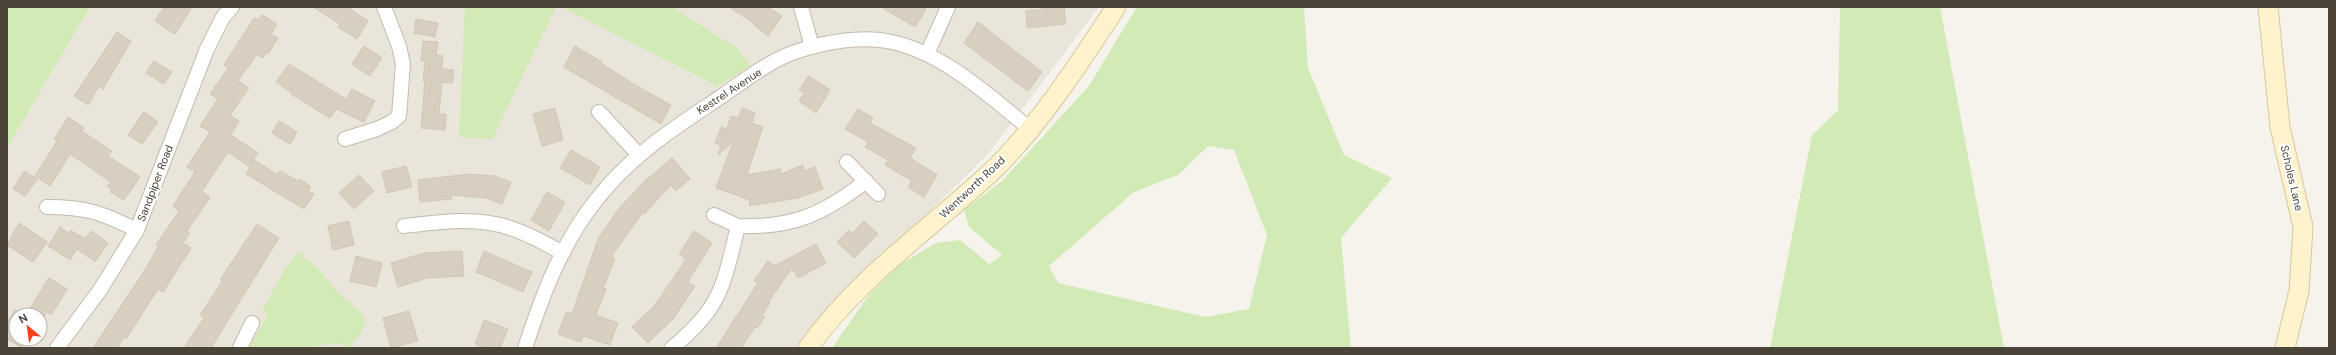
<svg xmlns="http://www.w3.org/2000/svg" width="2336" height="355" font-family="'DM Sans',sans-serif">
<rect width="100%" height="100%" fill="#f6f3ec"/>
<path fill="#eae5da" fill-rule="evenodd" d="M90,7h1009l-111,147 -182,179 -8,15h-791v-200zM16,315h24v24h-24z"/>
<path fill="#d2eab5" fill-rule="evenodd" d="M7,7h83l-83,141z
M465,7h91l-64,132 -33,-2z
M561,7h111l65,41 13,18 -35,22 -2,-4z
M1137,7h167l4,61 36,87 48,23 -51,60 10,110h-519l36,-52 31,-31 37,-22 24,-3 29,24 13,-9 -33,-28 -5,-17 38,-29 86,-94zM1208,146l26,4 33,85 -18,74 -44,8 -147,-34 -9,-17 85,-74 44,-17z
M1840,7h100l64,341h-234l42,-213 26,-25z
M298,252l19,15 21,26 23,19 5,10 -6,12 -12,14 -9,-5 -38,5h-52l19,-34 -6,-3 22,-40z"/>
<path fill="#d8cfc1" stroke="#d3c7b4" d="M164,7h28l-17,27 -20,-13z
M313,7h34l21,14 -11,18 -19,-12 2,-3z
M729,7h39l14,9 -14,20 -14,-11 1,-1z
M881,7h46l-12,20z
M1045,7h19l2,17 -39,4 -1,-17 19,-2z
M262,15l15,9 -6,10 7,4 -10,16 -2,-2 -3,6 -6,-4 -19,27 11,7 -19,27 9,6 -8,14 27,18 -9,13 -21,-14 -26,39 8,6 -23,34 3,2 -7,10 8,5 -28,44 -5,-3 -32,50 -2,-2 -7,11h-24l50,-75 15,-26 -2,-2 23,-34 -6,-5 22,-34 -8,-5 23,-35 -10,-6 18,-27 -8,-5 18,-26 -4,-3 30,-47 4,2z
M416,19l22,4 -3,14 -21,-4z
M978,22l64,50 -14,19 -64,-48z
M117,32l14,9 -28,48 -4,-3 -11,19 -14,-9z
M423,41l15,1 -2,13 7,1 -1,13 12,1 -2,13 -10,-1 -3,32h7l-1,16 -24,-2 4,-47h-2l2,-20h-4z
M364,46l18,12 -12,18 -18,-12z
M575,46l27,16 -1,1 29,19 41,23 -10,19 -97,-57z
M154,61l18,11 -8,12 -18,-11z
M289,64l57,35 6,-10 23,12 -11,21 -28,-13 -6,9 -39,-24 1,-1 -16,-11z
M809,76l21,14 -14,23 -17,-12 5,-8 -5,-3z
M555,108l8,32 -21,6 -9,-32z
M742,108l13,5 -3,10 11,4 -16,48 33,-6 1,5 22,-9 2,6 10,-4 8,22 -25,9 -49,8 1,-6 -34,-12 17,-46 -15,13 3,-10 -6,-2 6,-16 6,2 4,-13 8,2z
M858,109l15,9 -3,5 46,25 -6,10 27,17 -13,22 -16,-10 4,-6 -27,-16 3,-5 -23,-13 3,-5 -23,-13z
M144,112l14,10 -16,22 -14,-9z
M68,117l16,11 -2,3 30,20 -4,5 32,21 -16,23 -14,-8 2,-3 -5,-3 4,-4 -41,-28 -20,32 -15,-10 22,-35 -3,-2z
M279,121l18,11 -7,12 -18,-11z
M571,150l29,17 -10,18 -30,-17z
M672,158l18,21 -14,12 -5,-6 -27,29 -1,-2 -32,45 4,1 -12,30 3,1 -10,26 22,8 -8,22 -27,-9 -2,6 -23,-8 8,-22 6,2 26,-75 22,-32 26,-27z
M254,160l24,15 2,-4 18,10 2,-2 11,8 -3,4 6,3 -10,15 -58,-35z
M406,166l6,21 -25,6 -5,-21z
M24,171l13,8 -12,17 -12,-7z
M470,174l25,2 16,6 -9,22 -16,-6 -35,-3 1,4 -32,3 -2,-22z
M359,175l15,16 -20,18 -15,-16z
M547,192l18,10 -16,29 -18,-11z
M349,221l5,24 -21,5 -5,-24z
M864,221l14,13 -24,24 -17,-16 12,-12 3,3z
M19,223l28,19 -14,20 -26,-17z
M257,224l22,14 -68,110h-27l20,-30 -4,-3 22,-33 -2,-2z
M60,227l8,6 2,-3 15,9 6,-8 17,12 -13,19 -18,-13 -7,11 -22,-14z
M694,231l18,12 -24,39 7,4 -22,33 -25,24 -16,-16 23,-22 26,-38 5,-8 -7,-5z
M816,244l10,19 -28,15 -6,-10 -24,34 2,1 -8,12 3,2 -8,11 -2,-1 -14,21h-25l42,-65 -4,-2 14,-20 6,5z
M462,251l2,25 -37,2 -29,9 -7,-24 33,-10z
M484,251l48,21 -9,20 -47,-20z
M356,256l26,7 -6,24 -26,-6z
M49,278l18,11 -16,26 -4,-3 -5,8 -2,-1v-4h-14z
M15,310l8,5h-7v24h11l-5,9 -15,-9v-16z
M409,311l9,30 -27,7 -8,-30z
M484,320l24,9 -8,19h-16l-9,-4z"/>
<g fill="none" stroke-linecap="round" stroke-linejoin="round">
<g stroke="#c2bbae" stroke-width="16">
<path id="street" d="M801,7l11,40
M927,54l21,-47
M599,112l39,42
M345,139l32,-10 15,-7 7,-6 4,-52 -4,-18 -15,-39
M847,162l31,32
M47,207c40,0 55,6 90,23
M714,215l24,11
M404,226c34,-4 73,-10 106,2 19,6 36,16 53,25
M57,348l43,-58 37,-60 70,-181 16,-32 9,-10
M240,348l12,-25
M525,348c17,-52 37,-106 72,-149 35,-45 79,-72 125,-103 23,-16 47,-35 73,-44 29,-10 67,-17 97,-10 53,12 97,54 137,86
M672,348c50,-41 51,-62 66,-122 55,2 86,-12 128,-45"/>
</g>
<g stroke="#d6c79b" stroke-width="21">
<path id="secondary" d="M2268,7l12,120 23,100 -4,64 -14,57
M808,348c49,-69 119,-117 181,-174 48,-45 91,-112 127,-167"/>
</g>
<use href="#street" stroke="#fff" stroke-width="14"/>
<use href="#secondary" stroke="#fff3cd" stroke-width="19"/>
</g>
<g text-anchor="middle" stroke-width="4" stroke-linejoin="round" paint-order="stroke">
<g font-size="11" fill="#4b4439" stroke="#fff">
<text transform="translate(729 91) rotate(-33)" y="4">Kestrel Avenue</text>
<text transform="translate(2292 178) rotate(77)" y="4">Scholes Lane</text>
<text transform="translate(155 183) rotate(-69)" y="4">Sandpiper Road</text>
<text transform="translate(972 187) rotate(-43)" y="4">Wentworth Road</text>
</g>
</g>
<rect width="2336" height="355" fill="none" stroke="#4b4439" stroke-width="16"/>
<g transform="translate(28 327) rotate(331)"><circle r="19" fill="#ffffff" stroke="#b7b4b0"/>
<path d="M0-3L7 15L0 10L-7 15Z" fill="#fc3f1d"/>
<text y="-6" font-size="11" font-weight="bold" text-anchor="middle" fill="#4b4439">N</text>
</g>
</svg>
